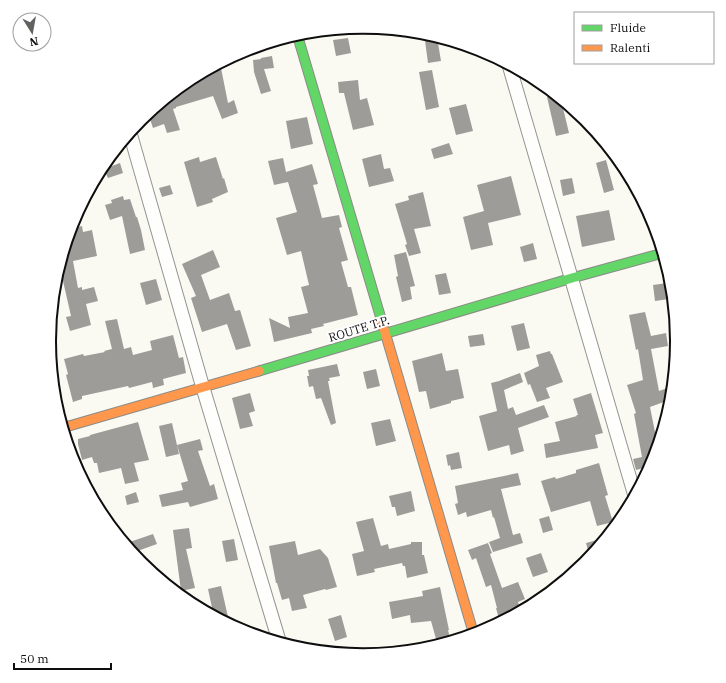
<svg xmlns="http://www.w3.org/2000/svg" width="726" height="683" font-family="'IBM Plex Serif',serif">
<rect width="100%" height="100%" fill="#fafaf2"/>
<path fill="#9e9c98" d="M424,33l13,4 4,24 -13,2z
M348,38l3,15 -15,3 -3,-16z
M272,56l2,12 -10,1 7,22 -10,3 -7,-22 -1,-12 8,-1v-1z
M220,63l8,40 6,-3 4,13 -16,6 -9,-23 -37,11v1l-3,1 7,21 -13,3 -3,-9 -11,4 -5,-15 20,-17 13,-3 -1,-6 8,-7z
M432,70l7,37 -13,3 -7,-38z
M358,80l2,20 7,-2 7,27 -21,5 -9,-37h-5l-1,-11z
M556,95l14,11 -7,2 6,25 -13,3 -9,-39z
M466,104l7,27 -17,4 -7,-27z
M307,117l6,27 -22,5 -5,-28z
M449,143l4,11 -19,5 -3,-10z
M381,154l3,15 6,-1 4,13 -25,6 -7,-28z
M199,157l1,5 16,-5 7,22 1,-1 4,14 -16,7 1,3 -16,5 -13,-45z
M283,158l3,14 26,-8 6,20 -5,1 9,33 17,-3 3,12 -3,1 9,32 -7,2 7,25h3l7,28 -35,9 1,2 -13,3 1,4 -38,9 -5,-24 21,10 -2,-11 20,-4 -7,-26 8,-2 -8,-34 -14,4 -11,-37 21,-6 -9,-30 -14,3 -6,-24z
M606,160l8,30 -10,3 -8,-30z
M120,163l3,10 -15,5 -4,-9z
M511,176l10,39 -33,8 5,22 -22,5 -8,-33 21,-6 -7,-26z
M572,178l3,15 -12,3 -3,-16z
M170,185l3,9 -11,3 -3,-9z
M423,192l8,34 -17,3 7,24 -12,3 -4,-11 2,-1 -12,-40 14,-4 -1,-4z
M123,196l1,4 6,-1 6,18h1l4,13 4,20 -15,4 -8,-38 -12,4 -5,-15 7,-2 -1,-3z
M609,210l6,30 -33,7 -6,-31z
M82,226l1,6 9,-2 5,26 -24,5 5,27 4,-1v3l12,-3 4,14 -12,3 5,21 -21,6 -4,-14 5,-1 -8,-35h-1l-3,-15 11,-37z
M533,243l4,16 -13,3 -4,-15z
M213,250l7,17 -19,8 9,25 19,-7 6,18 5,-1 11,36 -15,4 -9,-26 -25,8 -11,-34 5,-2 -14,-32z
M406,252l9,34 -5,1 2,12 -10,3 -6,-25 2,-1 -4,-21z
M446,273l5,20 -12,2 -4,-20z
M156,279l6,21 -16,5 -6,-22z
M667,283l2,16 -14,2 -2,-16z
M645,312l6,24 15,-3 2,13 -17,3 8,42 14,-5 -1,13 -22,8 8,40 -5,15 -2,4 -15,4 -3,-11 9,-2 -8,-43 2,-1 -9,-28 16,-5 -5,-31 -2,1 -7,-35z
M117,319l7,30 7,-2 2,8 19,-5 -2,-9 23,-6 6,23 4,-1 3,16 -23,6 1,6 -11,3 -1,-6 -23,6 -1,-2 -46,10v3l-9,3 -7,-27 2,-1 -4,-15 19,-5 1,2 21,-4 -1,-1 8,-2 -7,-28z
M524,323l6,25 -13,3 -6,-25z
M483,334l2,11 -15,2 -2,-11z
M550,351l1,3h1l11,28 -17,6 4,10 -13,4 -7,-18 -2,1 -4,-12 15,-7 -3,-11z
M442,353l4,18 12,-2 6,29 -13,3v2l-21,6 -4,-18 -7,1 -7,-31z
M337,364l3,12 -11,2 1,3h-2l8,42 -5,2 -10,-27 -5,1 -3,-13 -4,1 -2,-11h2l-1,-6z
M376,369l4,17 -13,3 -4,-17z
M520,373l3,9 -19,8 4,19 5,-2 3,8 28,-10 5,12 -31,11 6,23 -13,4 -2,-10 -21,6 -9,-35 18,-5 -6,-28 8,-2z
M250,393l5,18 -6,2 4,13 -13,3 -8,-31z
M591,393l12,40 -8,2 3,13 -52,10 -2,-14 16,-3 -5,-19 22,-6 -1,-1h2l-5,-16z
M390,419l6,22 -20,5 -5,-23z
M138,422l11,38 -15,3 5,18 -14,3 -4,-16 -22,5 -2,-10h-3l-2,-6 -10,3 -4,-16v-5l12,-3v-1z
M172,423l7,31 -13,3 -7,-31z
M200,439l3,11 -5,1 12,35 4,-2 4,15 -28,8 -2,-5 -26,5 -3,-12 24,-5 -2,-7 7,-2 -11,-36z
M459,452l3,16 -11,2 -1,-5 -2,1 -2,-11z
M599,463l9,32 -3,1 8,26 -16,4 -7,-25 -39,11 -10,-31 14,-4 1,2 20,-6v-3z
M518,473l3,12 -20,4 12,46 7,-2 3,10 -30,9 -4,-10 11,-4 -6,-21 -1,1 -2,-8 -24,7 -1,-5 -8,3 -3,-11 3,-1 -3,-17z
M411,491l4,20 -18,5 -2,-9h-3l-3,-11z
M136,492l3,10 -12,3 -2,-9z
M549,516l4,14 -10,3 -4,-14z
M373,518l8,28 7,-2 1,5 22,-5v-2h11v13h2l4,18 -21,5 -2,-12h-2l-1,-3 -28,6 1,3 -18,4 -5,-22 12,-3 -8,-29z
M189,528l3,20 -6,1 9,39 -14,3 -8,-61z
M153,534l4,10 -25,9 -8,-9z
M608,537l-7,8 -11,13 -4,-15z
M234,539l4,21 -12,2 -4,-21z
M295,541l3,14 22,-6 8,9 9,29 -11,3 -1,-1 -22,6 4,13 -15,3 -3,-13 -7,2 -5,-17h-1l-7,-37z
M488,543l4,10 -2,1 12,34 16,-6 7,17 -7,3 3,10 -21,11 -4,-15h1l-6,-23 -5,2 -10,-29 -4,2 -4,-10z
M541,553l7,19 -15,5 -7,-19z
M221,586l7,31 -10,2 -4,-2 -6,-28z
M440,587l9,43h-1l3,12 -13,4 -7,-25 -20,2 -1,-8 -18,4 -3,-17 34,-6 -1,-5z
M341,615l6,22 -12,4 -7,-22z"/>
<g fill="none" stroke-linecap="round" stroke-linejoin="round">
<g stroke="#949491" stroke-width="15">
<path id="street" d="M509,65l126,431
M130,133l73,255 77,256"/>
</g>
<g stroke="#8b8b87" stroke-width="11">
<path id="fast" d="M297,34l85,288
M259,371l313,-93 91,-25"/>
</g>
<g stroke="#8b8b87" stroke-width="11">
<path id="slow" d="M382,322l92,313
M62,428l197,-57"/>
</g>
<use href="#street" stroke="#fefefd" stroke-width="13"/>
<use href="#fast" stroke="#63d668" stroke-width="9"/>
<use href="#slow" stroke="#ff974d" stroke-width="9"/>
</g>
<g text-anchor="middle" stroke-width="4" stroke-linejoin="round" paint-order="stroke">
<g font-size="12" fill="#0e0e0e" stroke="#fff">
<text transform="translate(359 329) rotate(-17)" y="4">ROUTE T.P.</text>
</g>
</g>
<path d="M0 0H726V683H0ZM56 341a307 307 0 1 1 614 0a307 307 0 1 1-614 0Z" fill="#fff" fill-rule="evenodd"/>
<path fill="none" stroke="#0e0e0e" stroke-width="2" d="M56 341a307 307 0 1 1 614 0a307 307 0 1 1-614 0Z"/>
<rect x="574" y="12" width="140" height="52" fill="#ffffff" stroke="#9f9f9f"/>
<rect x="582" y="25" width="20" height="6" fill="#63d668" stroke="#9f9f9f"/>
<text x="610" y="32" font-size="12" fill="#0e0e0e">Fluide</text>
<rect x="582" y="45" width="20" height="6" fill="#ff974d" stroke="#9f9f9f"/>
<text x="610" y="52" font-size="12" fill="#0e0e0e">Ralenti</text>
<g transform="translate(32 32) rotate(169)"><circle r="19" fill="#ffffff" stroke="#9f9f9f"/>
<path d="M0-3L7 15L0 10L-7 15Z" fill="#61615e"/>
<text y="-6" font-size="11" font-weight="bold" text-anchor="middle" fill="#0e0e0e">N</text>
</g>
<path d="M14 663v6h97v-6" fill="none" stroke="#0e0e0e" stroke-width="2"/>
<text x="20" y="663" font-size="12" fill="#0e0e0e" stroke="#ffffff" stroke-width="3" paint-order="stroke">50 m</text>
</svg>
